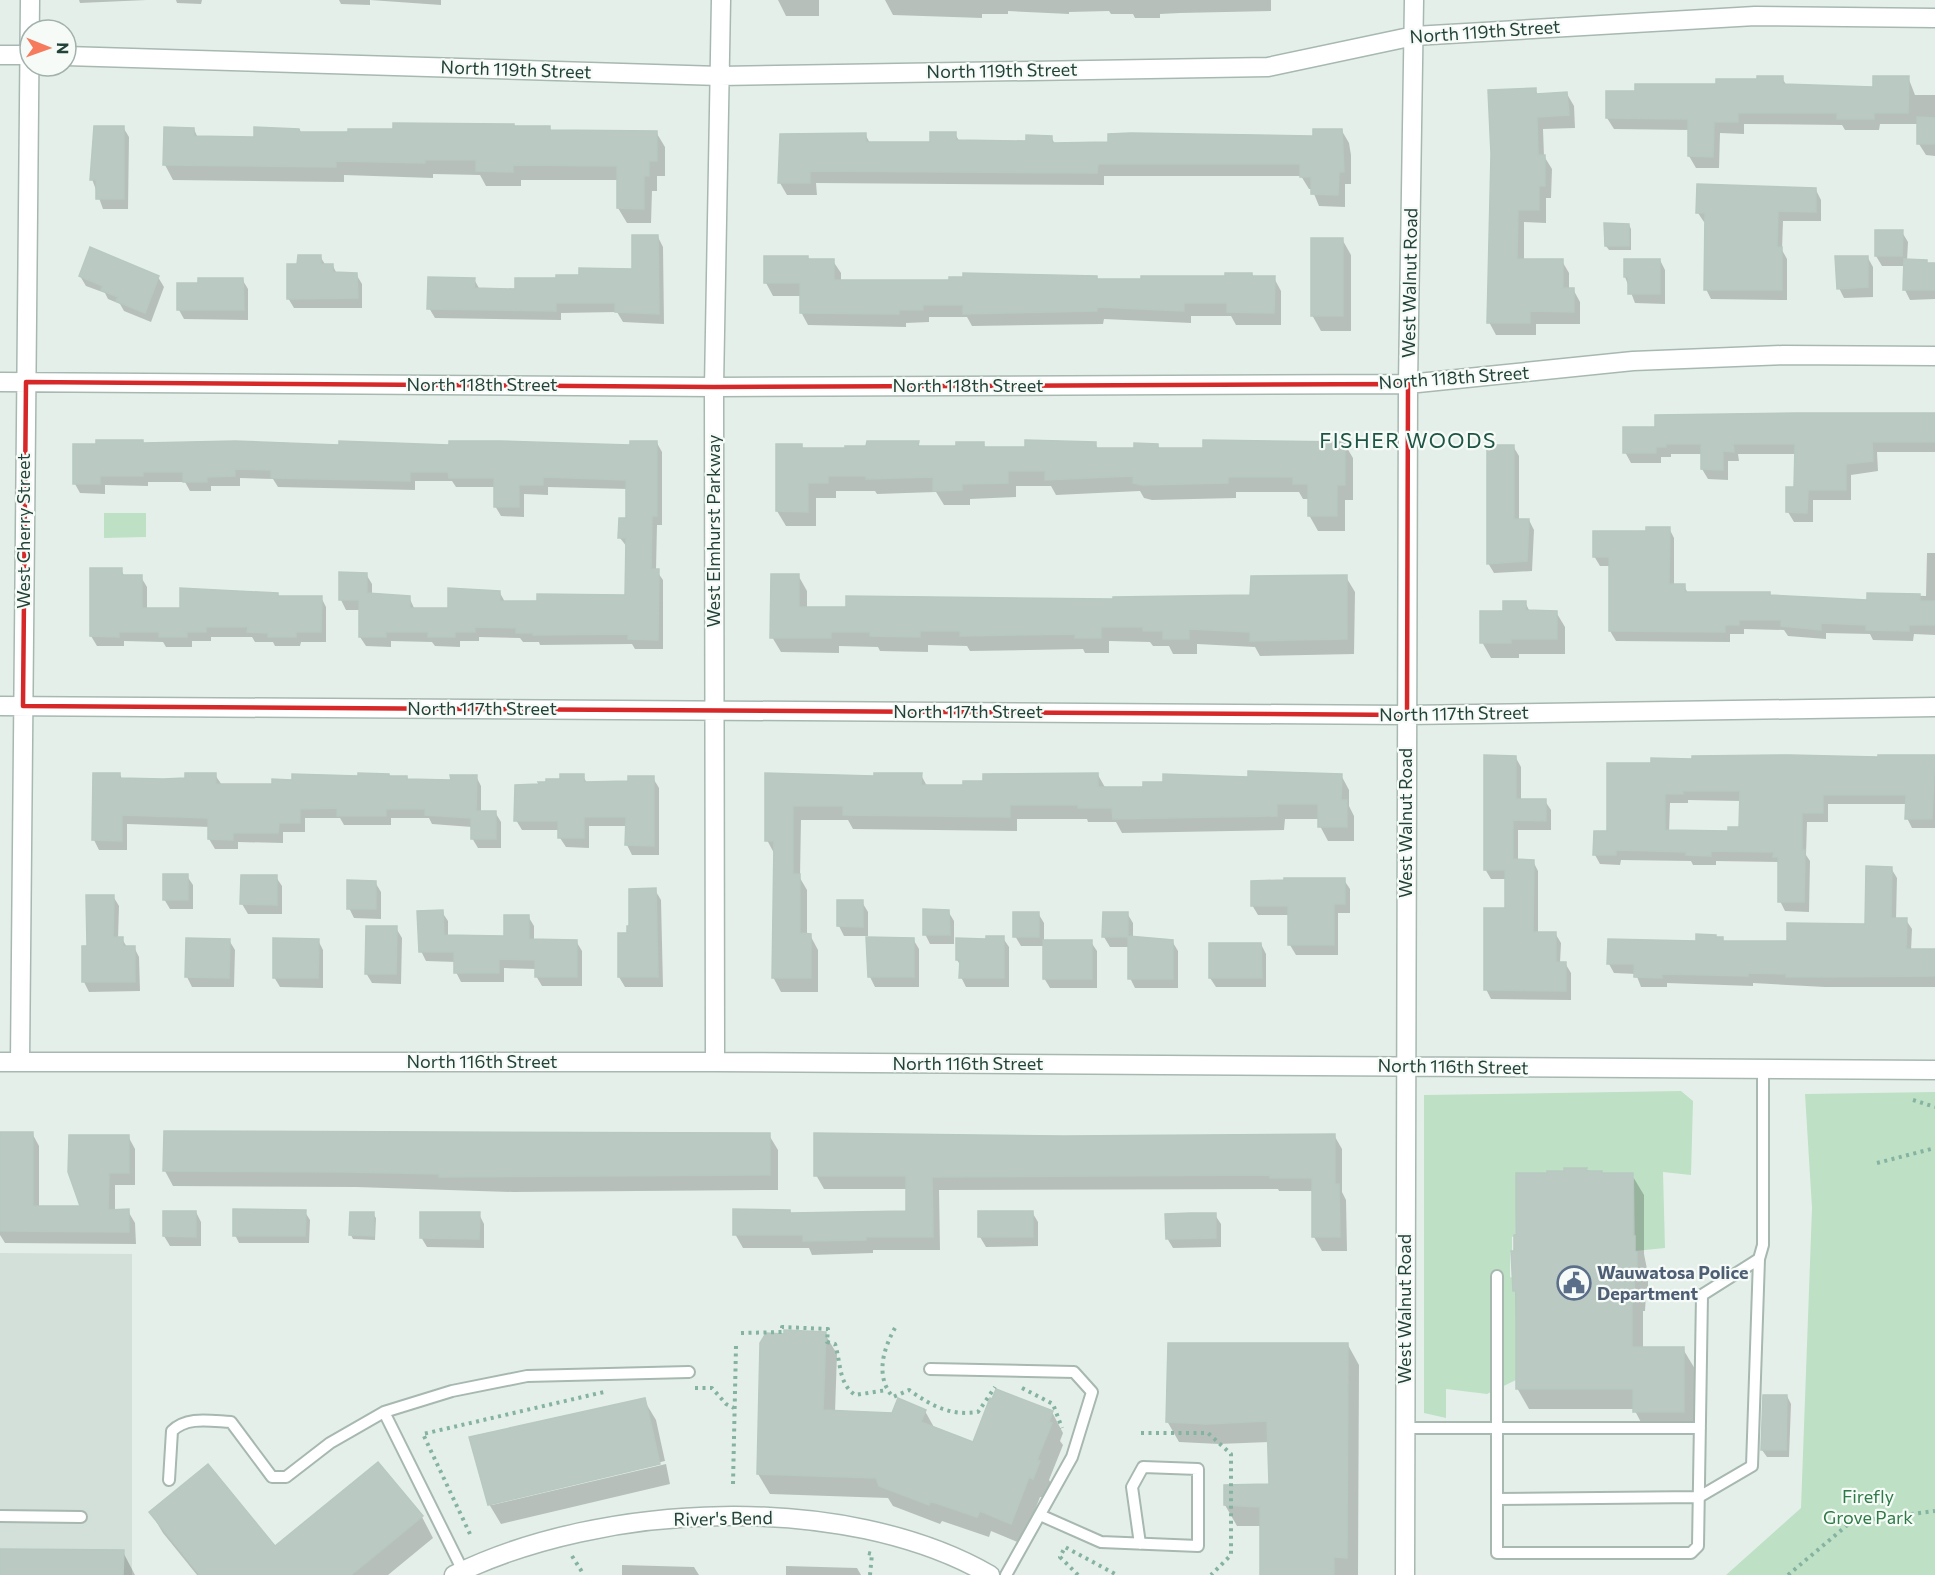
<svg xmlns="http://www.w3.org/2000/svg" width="1935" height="1575" font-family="Commissioner,sans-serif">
<rect width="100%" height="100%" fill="#e5efea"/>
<path fill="#d3dfd9" d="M0,1253l132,1v321h-132z"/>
<path fill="#bee0c5" d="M104,513h42v24l-42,1z
M1681,1091l12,10 -2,74 -28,-3 2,76 -30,3 -1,-75 -31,-1 -37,-7c-11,10 -35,5 -49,5l-2,63 -3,1v15h-2v25l4,1 -1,13h3v89l-29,14 -41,-5v29l-22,-5v-318z
M1935,1092v483h-209l75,-67 11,-300 -7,-114z"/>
<path fill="#0003" fill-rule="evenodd" d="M79,0h68l-67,3z
M176,0h26l-1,4 -24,-1z
M339,0h102v5l-71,-5v5l-29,-1z
M778,0h41v16h-33z
M885,0h386v11l-91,2 -20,1v4h-25l-2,-4h-22l-2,-3 -40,1v2l-61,-3v3h-26v4l-89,-3z
M1908,77l7,18h20v61l-9,-1 -7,-11v-20h-39l-1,6h-34l-3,-5 -98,-1v10l-24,-1 -1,35h-23l-7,-12v-26l-75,-1 -7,-11 30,-25 145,-15 5,8 87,3z
M1535,89l3,6 29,-1 7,12 1,22 -32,1 1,27 8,13 -1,29h-5v25l-22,-1v38l38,1 7,12v16h4l7,13v22h-44v11h-40l-7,-13z
M123,127l6,10 -1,72h-25l-11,-30v-29z
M549,128l2,4h105l9,15v29h-8v15h-5l-1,32h-24l-9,-15v-28h-97v6h-35l-6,-11 -47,-1v4l-89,-3v7l-171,-2 -8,-15v-36h29l4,9h58l44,-5z
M1342,131l7,12 2,12v29h-6v23l-26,-1 -7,-17h-3l-8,-13h-197v9l-288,-2 1,12h-30l-7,-12 1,-48 84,-1 5,9h61l24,-9 5,8h67l24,-5 4,7 259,-6z
M1816,190l5,10v21h-38l-1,29 5,9v41l-76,-1 -5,-10v-67h-2l-6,-9z
M1629,225l2,4v21h-22l-3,-4z
M1902,232l6,10 -1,19h19l2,3h7v35l-25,1 -5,-10v-24h-23l-6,-10z
M658,237l5,10 1,77 -41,-2 -6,-10 -56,1v7l-126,-2 -6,-10 45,-29 6,11h36l42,-10 76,-10z
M1342,239l9,16v76h-30l-9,-16z
M320,256l6,10h7l4,8h19l6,10v24h-68l-6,-10 11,-33z
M807,257l2,4h24l8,12v9h109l146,-5 2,3 128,-2 26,-4 2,4h20l7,13v34h-45l-5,-9h-40v7l-87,-4 -1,5 -131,2 -5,-9h-38v5l-23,1v4l-98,-2 -7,-13v-16h-28l-7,-13z
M1836,258h32l5,9v30l-29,1 -5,-10z
M1660,260l5,10v34l-30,-1 -10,-26z
M80,276l78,1 6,10 -13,35 -27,-11 -4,-7 -12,-5 -3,-6 -19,-7z
M242,279l6,10v31l-64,-1 -5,-9 20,-26z
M1935,416v36h-58l1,19 -27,4v25h-38v22h-19l-6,-10 8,-23v-35h-58l1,7h-11v19l-20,-1 -6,-10v-15h-31v3h-10v6h-30l-6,-11v-23z
M657,443l5,9v73h-5l-1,45 7,10v69h-28l-3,-5 -92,1 -1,-3h-16l-3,-4 -41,-1v4h-19v6l-25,-1 -3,-4 -41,-1v6l-25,-1 -6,-9 1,-27h-15l-5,-10 25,-26 6,10v11l37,2 6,13h35l50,-17 5,9 122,-5v-50l-7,-9 8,-18v-31l-80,-2v8l-24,-1v23l-23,-1 -6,-10 1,-19h-40l-4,-6h-37v9l-137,-3 -5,-8 -33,-1v8h-29v5h-21l-5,-9h-37v4l-43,-1v9l-25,-1 -5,-9 69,-39 488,2z
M918,443l2,4h38l25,-4 3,6h41l68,-5 3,5h38l21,-4 3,4 44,1 140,-7 9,15v42h-8v31h-27l-9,-16 1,-16h-7l-4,-7h-63v6l-84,2 -8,-2 -4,-7 -84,4 -5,-9h-35v11l-46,2v6h-26l-8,-13 -59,2 -2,-3h-39v7h-20v28h-30l-9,-15 24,-66 3,5h42z
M1513,446l6,10v64h10l5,10 -2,41 -38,2 -6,-10z
M1669,528l5,10v48h10l4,7 180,8v-7l58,2 1,-43h8v82l-21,-1 -1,7 -40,-1 -3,-6 -44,-1v6l-38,-3 -4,-6 -40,-1v5h-14v8l-114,-1 -6,-10v-65h-10l-6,-10 53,-23z
M121,570l4,7h16l6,10v23h35l96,-13h43l5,10v35h-25l-1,4h-25l-2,-4h-18l-3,-5h-41v4h-19v6h-26l-3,-5 -39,-1v5h-27l-6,-10z
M798,575l9,16v17l445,-11 94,-20 9,15 -1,62 -94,2 -5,-9 -58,-3v10h-24l-4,-8h-16l-3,-4 -41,-1v12h-24l-2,-4 -113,2 -3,-5 -39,-1v7l-48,-1 -2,-4 -39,-1v7l-58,-1 -9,-15z
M1525,602l5,10h26l9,15v27h-46v4h-28l-9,-16 22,-30z
M1935,757v71h-23l-5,-10v-14h-79v18h-21l-1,33 4,6 -1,51 -24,-1 -5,-10 -2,-39 -62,-1v4h-23l-2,-4 -70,-1 -1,5 -20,-1 -5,-9 58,-90 41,-4v-3zM1688,800l53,1v28l-11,3h-61l1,-29h18z
M1516,758l5,9v34h24l6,9v20h-33v31h15l5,10v62h17l6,10 -1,20h5l6,10v27l-80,-1 -5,-10 20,-79 1,-31h-16l-6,-10z
M766,774l109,3 46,-2 6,11 38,1 133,-12 8,14 235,-14 8,15v16l5,10v25h-26l-8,-15v-7h-35l-1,11 -162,3 -6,-11h-28l-1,-3h-70v12l-164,-2 -5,-9h-47l-1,58 7,12v45h3l8,15v42h-37l-8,-15 2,-122 -8,-15z
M120,775l2,4h64l29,-4 7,10 52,1 115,-9h18l1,4h44l24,-5 5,10v26h14l6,10v26h-23l-6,-10v-11l-40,-3 -3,-6h-38v7h-47l-4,-7h-35v14h-22v11l-45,-1v7h-23l-6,-10 1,-12 -83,-3v26h-28l-5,-10z
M583,776l4,7h42l24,-5 6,10v67h-27l-5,-10v-19h-38v22l-23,-1 -6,-9v-8h-38l-6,-10 24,-34z
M1891,868l6,10 -1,42h10l6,9 -1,22 24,-1v37h-110l-72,-4v3l-86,-3v4h-26l-5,-13 -22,-1 -5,-9 107,-26 6,1 2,3 64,1 78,-17z
M187,876l6,9v24h-23l-6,-10z
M276,877l6,9v28h-34l-6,-10z
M1344,880l6,9v24h-12v42h-42l-6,-10v-30h-32l-6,-10z
M375,882l6,10v27l-27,-1 -5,-10z
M655,890l6,10 2,87h-38l-6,-10 10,-42z
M113,896l6,10 -1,33h4l5,8h7l5,10 1,34 -51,1 -5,-10 5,-35z
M862,902l6,10v27h45l6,10v38h-44l-5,-10 -3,-17 1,-24h-24l-5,-10z
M948,911l6,10v23h-24l-5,-10z
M442,912l6,9v16h57l23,-21 6,10v15h42l6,10v35h-40l-6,-10v-7l-32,-1v14h-43l-5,-10v-10l-30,-1 -5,-10z
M1038,913l6,10v18l47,1 6,9v37h-47l-6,-10 1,-32h-24l-6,-10z
M1127,913l6,10v15l39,3 6,10v37h-43l-5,-10v-31h-20l-6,-10z
M396,928l6,10 -1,46 -29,-1 -6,-10z
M1003,938l6,9v40h-43l-5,-10v-11l-4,-6z
M229,940l6,10 -1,37h-42l-5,-10z
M318,940l5,10v38l-43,-1 -6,-10z
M1261,944l5,10v33h-50l-6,-9z
M32,1133l7,13v61l43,1 46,-72 7,13v36h-20v26h13l7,12 1,21 -131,-1 -5,-8v-101z
M769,1135l9,15v40l-265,2 -157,-5 -183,-1 -8,-15z
M1334,1135l8,14v43l4,8 1,51h-25l-8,-14v-46h-35l-1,-2 -339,1 1,60h-67v3l-61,2 -3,-7h-66l-8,-14 55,-23 2,4 116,-2 -1,-24h-83l-8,-14 248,-38z
M1586,1170l17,5h29l12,20v59l4,20v21h-2l-1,16h-2v37l40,1 12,20v63h-49l-12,-23h-105l-12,-21 -2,-136 34,-77z
M196,1212l5,10v24h-31l-6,-10z
M305,1212l5,8 -1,23h-70l-4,-8z
M1032,1212l6,10v24l-52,1 -6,-10z
M373,1214l3,4 -1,22 -22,-1 -2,-4z
M479,1214l5,10v24l-57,-1 -6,-10z
M1215,1215l6,9v23l-48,1 -6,-10z
M825,1334l12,20 -2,58 58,2 32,-3 10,18 38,15 79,-32 11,21 -3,8 3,4 -14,35 2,3 -6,15 -5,-1 -18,47 -31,-13 -2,6 -47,-16 -2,3 -47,-18 -5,-8 -118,-4 -12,-20z
M1348,1345l11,20 -1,210h-96l-1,-49h-24l-12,-21 1,-19 45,-1 -2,-43 -50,2 -40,-2 -12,-21z
M1787,1396l4,8 -2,53h-22l-5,-7z
M644,1400l12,20 9,41 -173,41v3l174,-41 4,20 -169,40 -12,-20z
M378,1464l44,53 11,21 -45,37h-191l-34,-42 -12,-20 124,36z
M0,1551l123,1 12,23h-135z
M622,1565l72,2 5,8h-77z
M786,1566l71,2 4,7h-75z"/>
<path fill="#bacac3" stroke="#b7c9c1" stroke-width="1.5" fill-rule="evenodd" d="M1757,76h26v8l90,3v-11h36l-1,37h-34v6h-37v-6h-99v9h-24l-1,35 -25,-1v-37l-82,-1v-27h29v-7h81v-5h41z
M1536,88v6l31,-2 2,23 -32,2 1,38h7v31h-6v24h-21l-1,49h46v29h11v24l-44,-1v12h-43l4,-169 -3,-64z
M1917,117l18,1v26h-18z
M393,123l121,1v2h36v4l107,1v30h-8v15h-5v33l-27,-1v-42l-104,-1v7l-37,-1v-11h-51v3l-89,-2v6l-173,-2 1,-38 30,1v8l60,1v-10l45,2 1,3h48v-3h45z
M94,126h30v73h-28v-19h-6z
M1313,129h29l2,43h-5l-1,23 -27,-1v-17h-11v-13h-202l-1,9 -287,-2v12h-32l2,-49 86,-1v9h64v-10h26v8l70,1v-6l26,1v7l56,-1v-8l23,-1 182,3z
M1697,184l119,4v24l-38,-1 -1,36h5v43h-78l1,-77h-9z
M1604,223l25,1v22h-24z
M1875,230h28l-1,26h-27z
M632,235h26l1,79 -44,-2v-9h-59v8l-129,-2 1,-32 47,1 -1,10 41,1v-11h41v-3h23v-7l53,1z
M1311,238h32v78h-32z
M90,247l69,29 -14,37 -29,-12 2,-4 -17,-7 2,-4 -24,-10z
M298,255h23v9h12v8l24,1 1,25 -71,1v-35h10z
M764,256h44v3h26v21h115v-3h14v-4l134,3v3h44v-3h84v-3h27v3h23l-1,37 -47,-1v-9h-43v8l-87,-4v4l-134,3v-9h-40v5h-24v4l-99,-1v-30h-36z
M1835,256h33v31l-31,2z
M1624,259h36v35h-32v-17h-4z
M1904,259l23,1v3h8v27h-32z
M198,278h45l1,32h-67v-27h21z
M1795,413h140v29h-63l1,19 -27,3v26h-38l-1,23 -21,-1v-25h8l1,-43h-62l1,8 -11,-1v19l-22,-1v-25h-35v3h-10v6h-33v-26h32v-12z
M96,440h47v3l92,-2 104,4v-4l110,4v-4h51l130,4v-4h27v75h-5l-1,53h8l-1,71 -30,-1v-5l-95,1v-2h-17v-5l-41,-1v5h-20v5h-27v-5h-42v5h-27v-37h-20v-28l28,1v20l43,3v12h38v-20l52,3v10h37v-7l88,1 1,-57h-8l1,-20h7v-38l-83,-3v8h-24v22h-25v-29h-45l-1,-6h-38v9l-139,-3v-8l-36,-1v7l-28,1v5h-24v-10h-40v4h-43v8h-27v-40h23z
M1025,440l71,2v6h38v-5l24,1v4h45v-8l142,2v43h-8v31h-29v-32h-15v-7h-65v6l-86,2 -9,-2v-7l-88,4v-9h-37v12l-46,1v6l-29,1v-14l-67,2v-3h-38v7h-20v29l-32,-1v-67h26v4h43v-2h21l1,-5h52l-1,5h38v-4h28v5h41z
M1487,445h27v74h15l-2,42 -40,3z
M1646,527h24l-1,57h16v8h85v3l97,5v-7l53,1v7h15v24h-26v6l-43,-1v-5l-45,-2v7l-40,-4v-6h-42v5h-14v7l-116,-1v-74h-16v-26h53z
M90,568h32v7h20v33h38v-20l98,5v3h44l-1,36h-25v5h-28v-4l-21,-1 1,-5h-42v5h-19v5h-28v-5h-40v5l-29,-1z
M771,574h28v33h47v-11l267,3v-2l137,-2 1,-19 96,-1v64l-97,2v-9l-61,-3v10h-26v-8h-20v-4h-42v11h-26v-4l-115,2v-5h-40v6l-50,-1v-4h-39v6h-61z
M1503,601h23v9l31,1v28h-46v4h-31v-32h23z
M1484,755l32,1v43h30v22l-33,-1v39l21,1 -1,72h23v30h10v29l-82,-1v-82h21v-38h-21z
M1790,755l88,2v-2h57l-3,64h-27l1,-24h-83v18h-21v37h3l-1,52h-26v-45h-5l1,-5 -63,-1v5l-25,-1v-3l-70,-2v5h-23l1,-24h13v-68h44v-5l41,1v-3zM1683,791h57l-1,36h-11v4l-63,-1v-36h18z
M1248,771l94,3 -1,26h6v27h-29v-23h-41v12l-164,3 -1,-11h-34v-3h-68v12l-167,-2v-9h-50v68h7v59l11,1v44h-39l2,-137h-9v-68l109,3v-3h48l-1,12h42v-4h20v-7l115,-1v14h45v-5h20v-8l85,3z
M93,773h27v5l43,1 22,-1v-5h31v11h56v-5l20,1v-6l66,2v-3l31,1v2h18v3l44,1 -1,-5h27l-1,36h20v28h-25v-21l-46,-3v-6h-39v7h-49v-8l-37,1v14h-21l-1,10h-45v7l-25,-1v-21l-86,-3v26l-30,-1z
M560,774h24v8l44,-1v-5h26v70l-29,-1 1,-28h-42v21h-26v-17h-44l1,-36 24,-1 -1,-2h8v-3h14z
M1866,866l26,1 -1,51h16l-1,31h29v27l-117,1h-32v-3l-38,-1v3l-86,-2v4l-28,-1v-13h-27l1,-25 88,2v-7l20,1v2h7v4h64v-18l78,1z
M163,874h25v26h-25z
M241,875h36v30l-37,-1z
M1284,878h61v26h-11v41h-46v-39h-37v-25l33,-1z
M347,880l29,1v28h-29z
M656,888l2,89h-40v-44h9v-7h2v-37z
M86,895h28l-1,42h10v9h12v36h-53v-36h5z
M837,900h26v27l-26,-1z
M923,909l26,1 1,25h-27z
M443,910l1,25 60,1v-21h25v24l48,1v37h-42v-17l-36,-1v14h-45v-21h-35l-2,-41z
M1013,912h26v25h-26z
M1103,912h25v24l45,4v39h-45v-42h-26z
M366,926h31l-1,48h-31z
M986,936h18v42h-45l1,-18h-4v-22l30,1z
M866,937l48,1v39h-46z
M186,938l44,1 -1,39 -44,-1z
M273,938l46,1 -1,39h-45z
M1043,940h49v39h-49z
M1209,943h52l1,35h-53z
M164,1131l606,2v42l-331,2v-3l-92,-2 -184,-1z
M0,1132h33v74h47l-12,-34 1,-37h60v38h-20l-1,37 21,-1v23l-129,-1z
M814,1133l250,3 271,-2v50h4l1,53h-28v-59h-42v-3l-338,2 1,60h-67v3l-63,1v-6h-70v-26l57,1v3l116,-2v-35h-92z
M1564,1168h23l-1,3h16v2h31v63h2v16h2v23h-2l-1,17 -2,-1v56h52v65h-51v-23h-117v-98h-3l-2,-40h3v-16h2v-62h31v-2h17z
M233,1209l73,1 -1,26h-72z
M163,1211h33v26l-33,-1z
M978,1211h55v26h-55z
M350,1212h24v24l-25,-1z
M420,1212h60l-1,27 -59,-1z
M1190,1213h26v25l-50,1 -1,-25z
M784,1330l42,2 -3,78 69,3 6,-15 28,12 -5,12 52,20 17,-44 2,1 4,-10 57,22 -4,11 3,1 -15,37 3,1 -7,18 -4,-2 -18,47 -31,-13 -3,6 -47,-16 -1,4 -50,-19 -3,-8 -119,-4 3,-131 6,-10 18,1z
M1168,1343h180l-1,215 -13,-1v18h-74v-68l-36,-2v-20l45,-1 -2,-63 -60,3 -41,-2z
M1763,1395h24l-1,55h-25z
M645,1398l15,66 -172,41 -19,-68z
M378,1462l45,54 -72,59h-151l-51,-63 59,-48 67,82z
M0,1549l124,1 -1,25h-123z"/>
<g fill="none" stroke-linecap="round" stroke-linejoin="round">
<g stroke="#a7b8b1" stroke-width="14">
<path id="lane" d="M1497,1276v277h194l7,-7 4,-251 57,-36 4,-14v-175
M930,1369l144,3 18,20 -20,65 -66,118
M384,1412l79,159
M1405,1428h295
M169,1480l3,-49c15,-15 38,-10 59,-9l41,55h14l44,-34 54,-31 68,-21 75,-15 162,-4
M1497,1499l202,-2 53,-31 7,-207
M1040,1515l61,27 97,4v-77l-55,-2 -11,20 8,57
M0,1516l81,1"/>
</g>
<g stroke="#a7b8b1" stroke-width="21">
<path id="street" d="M0,55h30
M66,56l654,20 548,-9 146,-31 341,-20 180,2
M0,382l714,5 694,-3 225,-23 150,-6 152,1
M0,706l1407,9 528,-8
M0,1062h715l1220,8
M20,1062l10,-1062
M715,1062l-1,-675 7,-387
M454,1575c148,-73 390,-84 536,0
M1405,1575l3,-1191 6,-384"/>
</g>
<path stroke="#85b3a2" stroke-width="4" stroke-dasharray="3 4.5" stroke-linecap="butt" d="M1913,1100l22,7
M1877,1163l58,-15
M895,1328c-12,21 -20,49 -2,69l16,-7c23,16 41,26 69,22l17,-25
M741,1333l41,-1v-5l46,2 -1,13 8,2c6,18 3,39 20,51l32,-5
M695,1388h17l14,16 8,4
M1022,1388l31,16 9,24
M1141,1433h67l23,21v101l-20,20
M733,1484l3,-138
M470,1534l-47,-100 181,-42
M868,1553l4,1 -2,21
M572,1556l12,19
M1078,1575l-18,-18 5,-10 52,28
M1788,1575l63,-53 84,-11"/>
<use href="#lane" stroke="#fff" stroke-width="10"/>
<use href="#street" stroke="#fff" stroke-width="18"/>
</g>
<path fill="none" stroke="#d62828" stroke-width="4.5" stroke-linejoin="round" d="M26,382l688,5 694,-3 -1,331 -1384,-9z"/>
<defs>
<g id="civic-ring" transform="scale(1.725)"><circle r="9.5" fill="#f6fbf8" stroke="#5c6f8a" stroke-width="1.5"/><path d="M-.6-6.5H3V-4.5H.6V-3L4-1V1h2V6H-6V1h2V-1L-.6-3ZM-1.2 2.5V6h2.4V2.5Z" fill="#5c6f8a"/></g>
</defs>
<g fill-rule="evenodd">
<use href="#civic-ring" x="1574" y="1283"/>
</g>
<g text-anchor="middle" stroke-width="4.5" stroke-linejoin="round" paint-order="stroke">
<g font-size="18" fill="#234238" stroke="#f6fbf8">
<text transform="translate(1485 32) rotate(-4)" y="6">North 119th Street</text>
<text transform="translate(516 70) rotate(2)" y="6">North 119th Street</text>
<text transform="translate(1002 71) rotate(-1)" y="6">North 119th Street</text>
<text transform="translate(1410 283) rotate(-89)" y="6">West Walnut Road</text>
<text transform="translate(1454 378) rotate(-4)" y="6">North 118th Street</text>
<text x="482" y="391">North 118th Street</text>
<text x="968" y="392">North 118th Street</text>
<text transform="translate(24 531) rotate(-90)" y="6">West Cherry Street</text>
<text transform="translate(714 531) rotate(-90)" y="6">West Elmhurst Parkway</text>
<text x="482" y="715">North 117th Street</text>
<text x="968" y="718">North 117th Street</text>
<text transform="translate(1454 714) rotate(-1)" y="6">North 117th Street</text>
<text transform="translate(1406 823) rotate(-90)" y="6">West Walnut Road</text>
<text x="482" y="1068">North 116th Street</text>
<text x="968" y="1070">North 116th Street</text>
<text transform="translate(1453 1067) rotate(1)" y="6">North 116th Street</text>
<text transform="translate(1405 1309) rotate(-90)" y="6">West Walnut Road</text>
<text transform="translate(723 1519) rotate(-1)" y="6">River's Bend</text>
</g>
<g font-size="18" font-weight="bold" fill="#4e5e75" stroke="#f6fbf8" text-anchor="start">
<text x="1597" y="1279">Wauwatosa Police<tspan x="1597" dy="21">Department</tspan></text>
</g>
<g font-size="18" fill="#2c7a46" stroke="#f6fbf8">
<text x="1868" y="1503">Firefly<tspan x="1868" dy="21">Grove Park</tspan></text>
</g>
<g font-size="21" letter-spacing="1.5" fill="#1e5545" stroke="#f6fbf8">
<text x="1408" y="448">FISHER WOODS</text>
</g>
</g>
<g transform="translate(48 48) rotate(91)"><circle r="28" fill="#f6fbf8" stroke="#a2b1ab" stroke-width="1.5"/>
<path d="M0-4.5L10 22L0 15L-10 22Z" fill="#f67a5c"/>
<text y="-9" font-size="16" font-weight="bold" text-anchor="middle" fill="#234238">N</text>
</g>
</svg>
